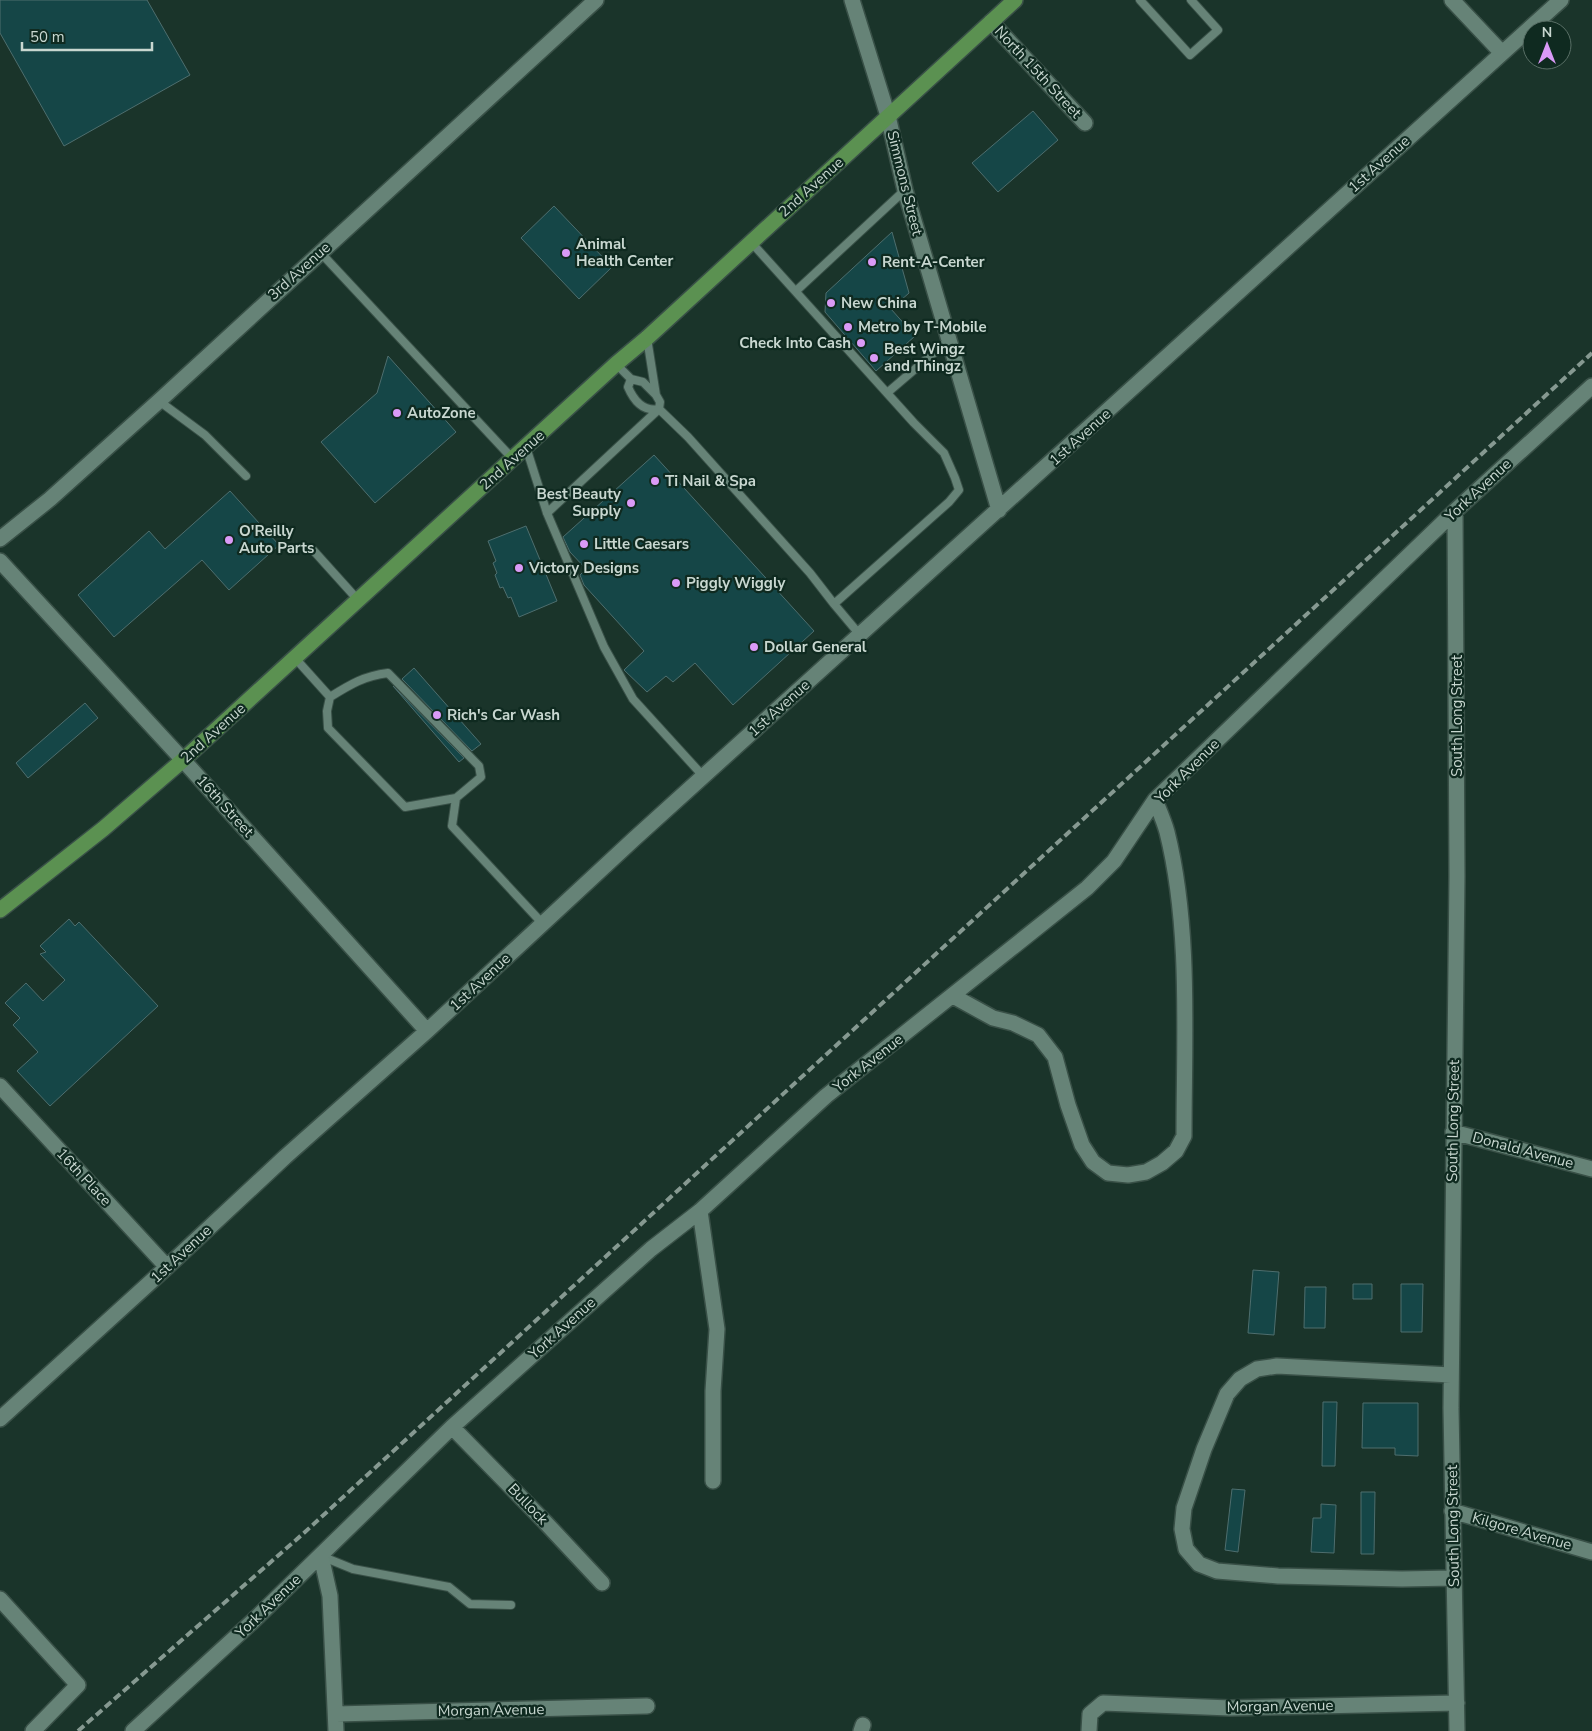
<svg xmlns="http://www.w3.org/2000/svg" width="1592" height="1731" font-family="'Nunito Sans',sans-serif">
<rect width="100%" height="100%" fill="#1a342a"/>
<path fill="#154647" stroke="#4e6e6e" d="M0,0h147l43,75 -126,71 -64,-113z
M1033,111l25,29 -60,52 -26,-29z
M554,206l58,61 -33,32 -58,-61z
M892,232l17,61 -18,16 24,27 -39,35 -51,-59 1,-19z
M388,356l68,76 -81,71 -54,-61 56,-49z
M654,455l160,176 -81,74 -38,-42 -22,19 -7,-6 -19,16 -23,-22 20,-19 -60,-66 -4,-10 6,-6 -16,-17 -7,-15z
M230,491l49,54 -50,45 -27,-30 -88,77 -36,-42 71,-64 16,18z
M526,526l31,75 -38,16 -8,-20 -3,1 -5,-11 -3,1 -5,-13 2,-2 -4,-10 3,-2 -8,-20z
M414,668l67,76 -9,7 -70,-72z
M393,686l71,72 -5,4z
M85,703l13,15 -70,60 -12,-15z
M69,919l6,7 4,-4 79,84 -108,100 -33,-35 21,-19 -25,-27 7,-7 -15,-15 21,-20 17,18 22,-21 -25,-26 6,-2 -6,-6z
M1253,1270l26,2 -5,63 -26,-2z
M1353,1284h19v15h-19z
M1401,1284h22l-1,48h-21z
M1305,1287h21l-1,41h-21z
M1323,1402h14l-2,64h-13z
M1363,1403h55v53l-23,-1v-7h-33z
M1232,1489l13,1 -7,62 -13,-2z
M1361,1492h14l-1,62h-13z
M1321,1504l15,1 -2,48 -23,-1 2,-34h8z"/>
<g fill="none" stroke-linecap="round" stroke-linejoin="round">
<g stroke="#395047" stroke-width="10">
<path id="lane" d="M1140,0l50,55 28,-25 -27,-30
M751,242l163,181 30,30 11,25 4,12 -10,12 -115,102
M320,252l193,207
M796,291l109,-101
M647,338l9,57
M631,379l-3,8c6,14 15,25 31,22
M887,393l62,-53
M159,401l46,34 41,41
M659,409l29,28 122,136 24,31 26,31
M526,447l21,66 57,134 29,52 71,78
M547,513l112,-104 1,-7 -4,-7 -13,-13 -12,-3 -15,-15
M313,550l45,50
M295,658l35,39
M388,673l91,93 2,11 -25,21 -51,9 -77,-79 -1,-17 3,-14c21,-13 34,-21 58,-24z
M456,798l-4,28 91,98
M321,1556l32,13 96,18 21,17 41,1"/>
</g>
<g stroke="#395047" stroke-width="18">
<path id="street" d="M852,0l36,116 17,74 94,320
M1452,0l50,53
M991,22l94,101
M1455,511l2,365 -6,532 6,323
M0,539l50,-40 109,-98 437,-401
M0,561l183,199 244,271
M953,996l40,22 20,5 25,12 17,22 13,48 14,40 11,17 15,11 20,2 18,-3 16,-9 14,-12 8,-15c0,-98 7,-208 -17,-304 -3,-11 -8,-22 -12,-32
M0,1086l167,181
M1453,1132l139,37
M700,1211l17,118 -4,62v90
M1451,1375l-174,-9 -20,3 -17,10 -13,15 -23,55 -20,59 -2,21 4,20 13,15 18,7 61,5 124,3 51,-1
M0,1419l167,-152 118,-110 142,-126 207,-192 927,-839
M452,1427l93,95 57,61
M1452,1511l140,41
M321,1556l9,40 6,135
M0,1599l78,86 -45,46
M336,1714l311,-8
M133,1731l119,-109 200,-195 199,-178 49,-38 126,-115 261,-208 27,-27 41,-61 300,-289 137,-125
M861,1731l2,-6
M1089,1731l1,-17 13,-11 127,5 227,-5"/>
</g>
<g stroke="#395047" stroke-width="18">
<path id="primary" d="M0,910l103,-81 80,-69 433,-396 31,-26 368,-338"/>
</g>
<use href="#lane" stroke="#668377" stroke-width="8"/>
<use href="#street" stroke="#668377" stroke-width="15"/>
<use href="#primary" stroke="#5b9151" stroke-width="15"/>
<path stroke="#869991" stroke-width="4" stroke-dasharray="8 4" stroke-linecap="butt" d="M78,1731l227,-199 1287,-1179"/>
</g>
<g fill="#da9af7" stroke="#0f2a20" stroke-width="2">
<circle cx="566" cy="253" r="5"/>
<circle cx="872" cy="262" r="5"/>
<circle cx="831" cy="303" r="5"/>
<circle cx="848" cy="327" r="5"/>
<circle cx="861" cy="343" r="5"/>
<circle cx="874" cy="358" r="5"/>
<circle cx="397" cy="413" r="5"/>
<circle cx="655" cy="481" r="5"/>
<circle cx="631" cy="503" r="5"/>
<circle cx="229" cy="540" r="5"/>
<circle cx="584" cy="544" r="5"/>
<circle cx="519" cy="568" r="5"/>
<circle cx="676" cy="583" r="5"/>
<circle cx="754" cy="647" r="5"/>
<circle cx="437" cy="715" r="5"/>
</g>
<g text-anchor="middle" stroke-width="4.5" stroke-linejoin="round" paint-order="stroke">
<g font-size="15" fill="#c8d7d0" stroke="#0f2a20">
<text transform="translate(1038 72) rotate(47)" y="5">North 15th Street</text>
<text transform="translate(1379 164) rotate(-42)" y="5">1st Avenue</text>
<text transform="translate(905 183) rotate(76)" y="5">Simmons Street</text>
<text transform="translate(811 187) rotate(-42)" y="5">2nd Avenue</text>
<text transform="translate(299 271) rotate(-42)" y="5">3rd Avenue</text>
<text transform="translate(1080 437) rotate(-42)" y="5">1st Avenue</text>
<text transform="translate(512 460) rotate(-42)" y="5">2nd Avenue</text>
<text transform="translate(1478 490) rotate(-43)" y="5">York Avenue</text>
<text transform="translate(779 708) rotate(-42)" y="5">1st Avenue</text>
<text transform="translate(1457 716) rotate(-90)" y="5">South Long Street</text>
<text transform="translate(213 733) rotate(-42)" y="5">2nd Avenue</text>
<text transform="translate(1187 771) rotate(-45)" y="5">York Avenue</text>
<text transform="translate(225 806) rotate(48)" y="5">16th Street</text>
<text transform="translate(480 982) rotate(-43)" y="5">1st Avenue</text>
<text transform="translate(868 1063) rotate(-38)" y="5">York Avenue</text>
<text transform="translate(1453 1121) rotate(-89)" y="5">South Long Street</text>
<text transform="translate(1523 1150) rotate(15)" y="5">Donald Avenue</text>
<text transform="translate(84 1177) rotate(47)" y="5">16th Place</text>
<text transform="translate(181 1254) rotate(-43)" y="5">1st Avenue</text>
<text transform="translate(562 1328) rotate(-42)" y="5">York Avenue</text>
<text transform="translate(528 1504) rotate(46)" y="5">Bullock</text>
<text transform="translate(1453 1526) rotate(-91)" y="5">South Long Street</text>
<text transform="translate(1522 1531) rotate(16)" y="5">Kilgore Avenue</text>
<text transform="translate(268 1606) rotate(-44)" y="5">York Avenue</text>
<text transform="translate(1280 1706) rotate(-1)" y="5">Morgan Avenue</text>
<text transform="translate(491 1710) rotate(-1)" y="5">Morgan Avenue</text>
</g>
<g font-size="15" font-weight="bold" fill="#c8d7d0" stroke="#0f2a20" text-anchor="start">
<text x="576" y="249">Animal<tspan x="576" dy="17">Health Center</tspan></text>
<text x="882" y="267">Rent-A-Center</text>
<text x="841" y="308">New China</text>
<text x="858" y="332">Metro by T-Mobile</text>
<text x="851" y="348" text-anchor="end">Check Into Cash</text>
<text x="884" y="354">Best Wingz<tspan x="884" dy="17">and Thingz</tspan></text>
<text x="407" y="418">AutoZone</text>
<text x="665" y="486">Ti Nail &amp; Spa</text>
<text x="621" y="499" text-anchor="end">Best Beauty<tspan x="621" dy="17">Supply</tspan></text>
<text x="239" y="536">O'Reilly<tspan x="239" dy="17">Auto Parts</tspan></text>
<text x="594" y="549">Little Caesars</text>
<text x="529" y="573">Victory Designs</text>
<text x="686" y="588">Piggly Wiggly</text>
<text x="764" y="652">Dollar General</text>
<text x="447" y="720">Rich's Car Wash</text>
</g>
</g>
<g transform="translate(1547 45)"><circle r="24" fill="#0f2a20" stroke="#596f66"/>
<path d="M0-4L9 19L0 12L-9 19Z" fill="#da9af7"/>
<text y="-8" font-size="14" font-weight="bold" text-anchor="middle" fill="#c8d7d0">N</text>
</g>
<path d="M22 42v8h130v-8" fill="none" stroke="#c8d7d0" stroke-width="2.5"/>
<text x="30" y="42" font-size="15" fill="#c8d7d0" stroke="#0f2a20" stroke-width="4" paint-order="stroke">50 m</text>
</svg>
